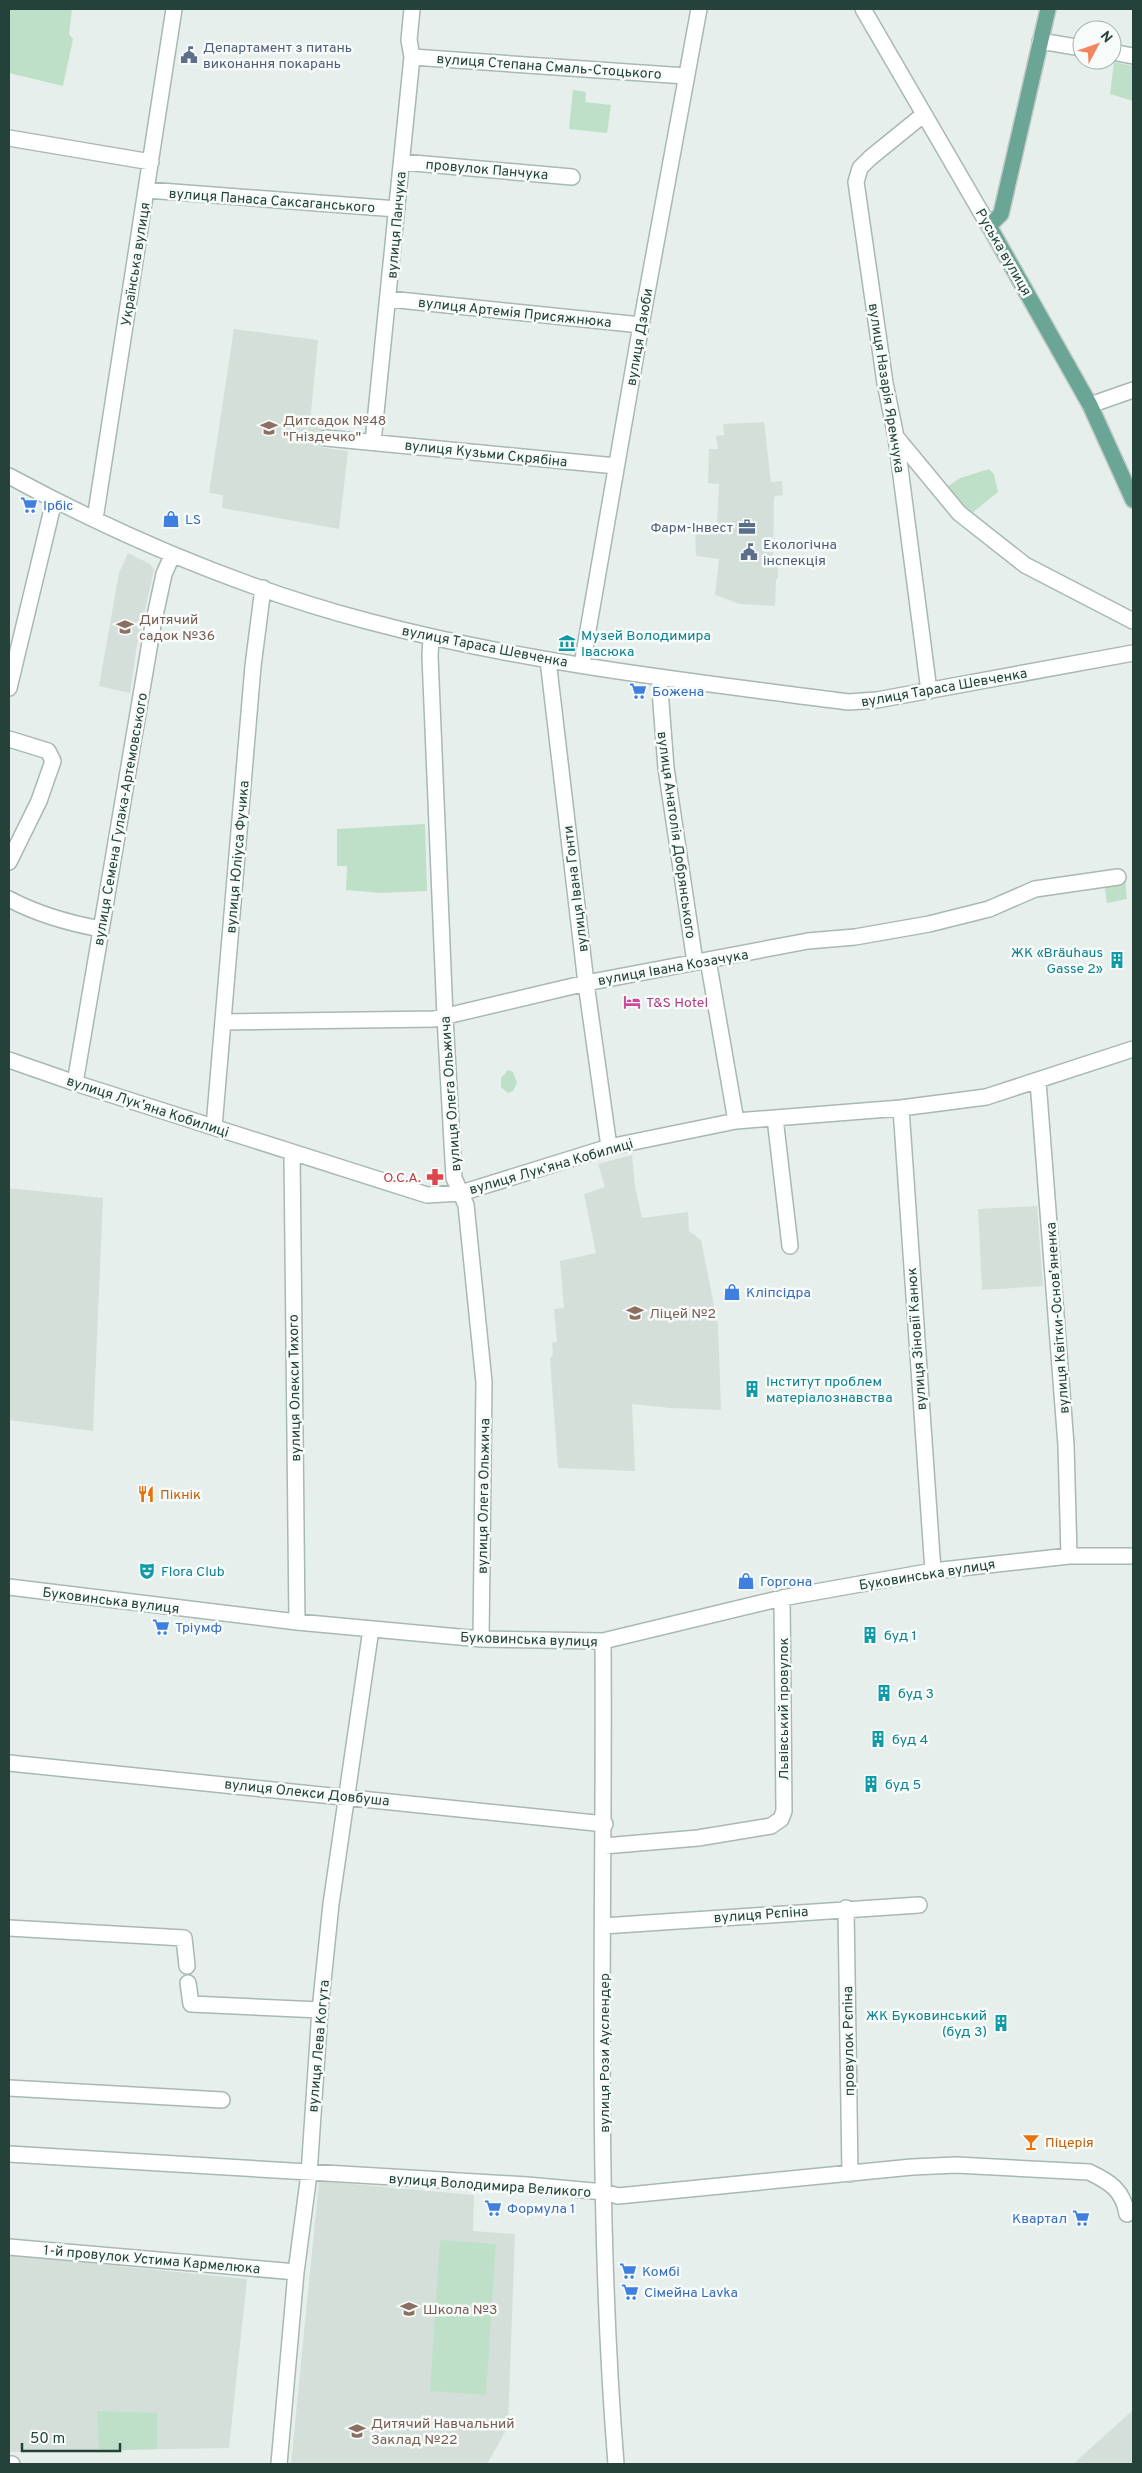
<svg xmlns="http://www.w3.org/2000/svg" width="1142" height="2473" font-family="Overpass,sans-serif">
<rect width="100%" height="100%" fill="#e6efeb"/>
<path fill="#d4dfda" d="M234,329l84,11 -8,83 16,9 -2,16 24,3 -9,78 -117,-21 1,-13 -14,-2z
M764,422l7,60 11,-1 1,14 -8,1 -1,3 -1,63 5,3v13l-2,2 -1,26 -35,-2 -25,-9 4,-36 -23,-3 -1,-29h22l2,-43 -11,-1 1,-34h9l-2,-13 8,-1 -1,-11z
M128,553l22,11 4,6 -17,75 -7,48 -31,-7 20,-113z
M632,1155l3,31 7,32 46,-6 1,19 12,9 17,86 3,84 -50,-2 -39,-4 3,67 -77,-3 -8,-109 3,-5 -1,-11 5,-1 -3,-33 10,-1 -4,-47 36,-8 -12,-59 21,-7 -7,-23z
M9,1188l94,10 -10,233 -84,-11z
M1037,1206l6,80 -61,4 -4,-81z
M319,2181l155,14 -1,36 42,3 -7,193 -21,37h-196z
M9,2255l238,24 -18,169 -220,4z
M1133,2410v54h-60z"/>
<path fill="#bfe0c8" d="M9,9h63l-3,25 4,5 -10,47 -54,-13z
M1114,62l19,4v35l-23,-7z
M573,90l13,2 -1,10 26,3 -4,28 -38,-4z
M989,469l5,5 4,18 -27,22 -24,-27 13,-9z
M425,824l2,67 -46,2 -35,-3 1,-24h-10v-37z
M1125,878l2,21 -20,4 -3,-19z
M508,1070l5,2 4,11 -4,8 -5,2 -7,-6v-9z
M440,2240l56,4 -10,151 -56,-4z
M97,2411l60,2v36l-58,2z"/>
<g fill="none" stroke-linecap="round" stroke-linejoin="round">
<g stroke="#a8b8b2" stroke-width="18">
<path id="minor" d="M863,9l126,217
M1040,41l42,7
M1112,52l21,4
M412,57l274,19
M923,115l-53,43 -10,10 -4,14 29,201 11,54 33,254
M9,138l142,24
M402,162l170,15
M147,190l250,19
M389,299l252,26
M1090,405l43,-15
M326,438l290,28
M897,438l62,75 66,52 108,56
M373,442l39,-385 -3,-17 3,-31
M9,476c113,61 233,112 358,145 157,42 320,60 481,81l29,-2 256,-47
M95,519l79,-510
M431,637l-1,19 15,361 9,161 12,27 18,177 -3,257
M548,660l38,323 23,164
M582,665l59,-340 58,-316
M659,677l7,91 29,194
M9,688l45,-187
M9,739l39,12 5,10 -14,40 -30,61
M9,899c30,16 59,24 92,30
M708,960l28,161
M223,1022l211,-3 152,-36 222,-42 47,-4 74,-13 60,-15 46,-20 83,-12
M9,1060l66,23 352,112 34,-2 148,-46 127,-26 165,-13 85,-11 147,-48
M1038,1081l28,364 3,111
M75,1083l78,-458 11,-51 8,-18
M901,1108l32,463
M775,1118l15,128
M214,1127l39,-461 10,-78
M292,1153l5,469
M9,1587l288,35 184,17 122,2 179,-43 151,-27 136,-15h64
M603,1641c2,274 -9,550 13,823
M9,1763l596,61
M604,1846l94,-8 73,-12 10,-7 3,-8 -2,-213
M846,1908l4,266
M603,1926l316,-21
M9,1928l175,10 3,28
M188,1983l3,21 129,6
M9,2088l213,12
M9,2154l518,31 77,7 14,4 294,-29 44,-2 133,7c21,10 34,18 38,42
M9,2247l287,25
M9,2464h3
M279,2464l17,-192 13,-98 11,-164 11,-106 40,-275"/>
</g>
<g stroke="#c2cac8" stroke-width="18">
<path id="major" d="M1048,9l-47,205 -12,12 101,179 43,95"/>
</g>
<use href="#minor" stroke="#fff" stroke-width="15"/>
<use href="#major" stroke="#6aa596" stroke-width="15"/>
</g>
<defs>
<g id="civic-bare" transform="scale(1.35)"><path d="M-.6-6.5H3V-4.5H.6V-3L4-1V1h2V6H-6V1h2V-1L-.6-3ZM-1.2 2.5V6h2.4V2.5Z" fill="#5c6f8a" stroke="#f7fbf9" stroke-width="2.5" paint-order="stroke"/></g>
<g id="school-bare" transform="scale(1.35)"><path d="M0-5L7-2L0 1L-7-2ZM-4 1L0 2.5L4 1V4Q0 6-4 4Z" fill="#8d6e63" stroke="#f7fbf9" stroke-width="2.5" paint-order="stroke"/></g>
<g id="supermarket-bare" transform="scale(1.35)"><path d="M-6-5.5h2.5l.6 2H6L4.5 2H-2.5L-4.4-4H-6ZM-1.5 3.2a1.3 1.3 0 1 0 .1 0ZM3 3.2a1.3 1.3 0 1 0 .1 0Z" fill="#3f7fe0" stroke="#f7fbf9" stroke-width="2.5" paint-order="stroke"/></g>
<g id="shop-bare" transform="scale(1.35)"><path d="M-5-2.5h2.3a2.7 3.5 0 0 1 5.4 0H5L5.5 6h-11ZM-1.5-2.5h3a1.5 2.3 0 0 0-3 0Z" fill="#3f7fe0" stroke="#f7fbf9" stroke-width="2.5" paint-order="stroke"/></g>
<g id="office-bare" transform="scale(1.35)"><path d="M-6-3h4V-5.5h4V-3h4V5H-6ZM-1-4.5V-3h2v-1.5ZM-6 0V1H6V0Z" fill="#5c6f8a" stroke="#f7fbf9" stroke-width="2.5" paint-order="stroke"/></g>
<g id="museum-bare" transform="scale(1.35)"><path d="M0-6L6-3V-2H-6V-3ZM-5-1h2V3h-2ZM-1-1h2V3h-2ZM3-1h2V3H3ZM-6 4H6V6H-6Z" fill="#0f9aa8" stroke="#f7fbf9" stroke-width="2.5" paint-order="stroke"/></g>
<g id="building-bare" transform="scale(1.35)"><path d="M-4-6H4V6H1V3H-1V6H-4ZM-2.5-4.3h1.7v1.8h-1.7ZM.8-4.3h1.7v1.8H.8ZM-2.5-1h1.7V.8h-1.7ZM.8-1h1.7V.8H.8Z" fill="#0f9aa8" stroke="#f7fbf9" stroke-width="2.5" paint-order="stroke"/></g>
<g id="hotel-bare" transform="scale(1.35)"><path d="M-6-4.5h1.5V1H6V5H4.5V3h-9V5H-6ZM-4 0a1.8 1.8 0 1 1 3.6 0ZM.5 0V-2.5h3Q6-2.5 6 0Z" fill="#d1479c" stroke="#f7fbf9" stroke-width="2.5" paint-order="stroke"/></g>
<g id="pharmacy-bare" transform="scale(1.35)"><path d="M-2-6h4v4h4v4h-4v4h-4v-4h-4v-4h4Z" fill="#e0444e" stroke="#f7fbf9" stroke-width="2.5" paint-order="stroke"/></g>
<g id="restaurant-bare" transform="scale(1.35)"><path d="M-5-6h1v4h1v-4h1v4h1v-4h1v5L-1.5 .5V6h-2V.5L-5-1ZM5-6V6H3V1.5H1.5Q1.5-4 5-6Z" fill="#e8710a" stroke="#f7fbf9" stroke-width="2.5" paint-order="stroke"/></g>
<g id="theatre-bare" transform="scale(1.35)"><path d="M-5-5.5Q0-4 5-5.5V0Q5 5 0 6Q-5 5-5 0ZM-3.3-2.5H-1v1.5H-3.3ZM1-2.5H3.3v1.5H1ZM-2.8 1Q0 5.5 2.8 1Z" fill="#0f9aa8" stroke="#f7fbf9" stroke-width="2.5" paint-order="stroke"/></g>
<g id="bar-bare" transform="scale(1.35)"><path d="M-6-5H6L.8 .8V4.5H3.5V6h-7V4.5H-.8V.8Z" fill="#e8710a" stroke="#f7fbf9" stroke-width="2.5" paint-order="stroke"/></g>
</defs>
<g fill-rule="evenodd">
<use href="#civic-bare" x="189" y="55"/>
<use href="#school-bare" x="269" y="428"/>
<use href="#supermarket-bare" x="29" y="505"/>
<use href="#shop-bare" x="171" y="519"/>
<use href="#office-bare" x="747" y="527"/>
<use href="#civic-bare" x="749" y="552"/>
<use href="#school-bare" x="125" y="627"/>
<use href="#museum-bare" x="567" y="643"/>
<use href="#supermarket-bare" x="638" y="691"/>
<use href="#building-bare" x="1117" y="960"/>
<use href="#hotel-bare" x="632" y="1002"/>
<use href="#pharmacy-bare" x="435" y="1177"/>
<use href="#shop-bare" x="732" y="1292"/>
<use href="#school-bare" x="635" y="1313"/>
<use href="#building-bare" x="752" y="1389"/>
<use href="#restaurant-bare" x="146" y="1494"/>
<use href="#theatre-bare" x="147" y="1571"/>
<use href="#shop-bare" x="746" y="1581"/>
<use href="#supermarket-bare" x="161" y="1627"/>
<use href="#building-bare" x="870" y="1635"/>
<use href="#building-bare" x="884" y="1693"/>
<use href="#building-bare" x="878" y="1739"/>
<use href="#building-bare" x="871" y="1784"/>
<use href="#building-bare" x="1001" y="2023"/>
<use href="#bar-bare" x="1031" y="2142"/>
<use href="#supermarket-bare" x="493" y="2208"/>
<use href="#supermarket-bare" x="1081" y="2218"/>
<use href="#supermarket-bare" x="628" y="2271"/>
<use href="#supermarket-bare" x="630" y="2292"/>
<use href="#school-bare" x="409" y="2309"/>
<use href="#school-bare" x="357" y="2431"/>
</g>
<g text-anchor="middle" stroke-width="5" stroke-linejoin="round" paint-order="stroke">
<g font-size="14" fill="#4e5e75" stroke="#f7fbf9" text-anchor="start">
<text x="203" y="52">Департамент з питань<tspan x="203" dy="16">виконання покарань</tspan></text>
<text x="733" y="532" text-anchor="end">Фарм-Інвест</text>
<text x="763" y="549">Екологічна<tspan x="763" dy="16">інспекція</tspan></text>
</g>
<g font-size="14" fill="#24423a" stroke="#f7fbf9">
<text transform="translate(549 66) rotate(4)" y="5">вулиця Степана Смаль-Стоцького</text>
<text transform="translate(487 169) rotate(5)" y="5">провулок Панчука</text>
<text transform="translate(272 200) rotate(4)" y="5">вулиця Панаса Саксаганського</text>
<text transform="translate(396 225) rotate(-85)" y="5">вулиця Панчука</text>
<text transform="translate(1004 252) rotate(60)" y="5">Руська вулиця</text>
<text transform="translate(135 264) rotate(-81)" y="5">Українська вулиця</text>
<text transform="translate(515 312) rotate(6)" y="5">вулиця Артемія Присяжнюка</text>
<text transform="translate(639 337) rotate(-80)" y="5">вулиця Дзюби</text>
<text transform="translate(887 388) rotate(81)" y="5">вулиця Назарія Яремчука</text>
<text transform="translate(486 453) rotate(6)" y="5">вулиця Кузьми Скрябіна</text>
<text transform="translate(485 646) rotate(11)" y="5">вулиця Тараса Шевченка</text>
<text transform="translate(944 687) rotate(-10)" y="5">вулиця Тараса Шевченка</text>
<text transform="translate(120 819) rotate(-80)" y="5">вулиця Семена Гулака-Артемовського</text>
<text transform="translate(677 835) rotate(82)" y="5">вулиця Анатолія Добрянського</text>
<text transform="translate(237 857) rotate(-85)" y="5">вулиця Юліуса Фучика</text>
<text transform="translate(575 889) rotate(-97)" y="5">вулиця Івана Гонти</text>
<text transform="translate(673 967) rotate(-10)" y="5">вулиця Івана Козачука</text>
<text transform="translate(450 1094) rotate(-94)" y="5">вулиця Олега Ольжича</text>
<text transform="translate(148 1106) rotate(18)" y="5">вулиця Лукʼяна Кобилиці</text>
<text transform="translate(551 1166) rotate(-16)" y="5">вулиця Лукʼяна Кобилиці</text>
<text transform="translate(1057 1318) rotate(-94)" y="5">вулиця Квітки-Основʼяненка</text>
<text transform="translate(916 1339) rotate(-94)" y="5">вулиця Зіновії Канюк</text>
<text transform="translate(294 1388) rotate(-91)" y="5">вулиця Олекси Тихого</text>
<text transform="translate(483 1496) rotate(-89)" y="5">вулиця Олега Ольжича</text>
<text transform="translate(927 1574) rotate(-9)" y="5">Буковинська вулиця</text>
<text transform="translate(111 1600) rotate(7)" y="5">Буковинська вулиця</text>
<text transform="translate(529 1639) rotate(2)" y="5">Буковинська вулиця</text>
<text transform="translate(783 1709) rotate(-90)" y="5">Львівський провулок</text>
<text transform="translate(307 1792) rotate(6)" y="5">вулиця Олекси Довбуша</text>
<text transform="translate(761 1914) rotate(-4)" y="5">вулиця Рєпіна</text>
<text transform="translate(848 2041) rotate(-91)" y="5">провулок Рєпіна</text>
<text transform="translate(318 2046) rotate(-85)" y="5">вулиця Лева Когута</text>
<text transform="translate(604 2053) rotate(-90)" y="5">вулиця Рози Ауслендер</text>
<text transform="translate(490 2185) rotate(4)" y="5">вулиця Володимира Великого</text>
<text transform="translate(152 2259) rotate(5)" y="5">1-й провулок Устима Кармелюка</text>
</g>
<g font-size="14" fill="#785e54" stroke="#f7fbf9" text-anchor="start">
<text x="283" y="425">Дитсадок №48<tspan x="283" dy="16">"Гніздечко"</tspan></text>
<text x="139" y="624">Дитячий<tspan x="139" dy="16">садок №36</tspan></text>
<text x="649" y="1318">Ліцей №2</text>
<text x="423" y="2314">Школа №3</text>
<text x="371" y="2428">Дитячий Навчальний<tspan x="371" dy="16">Заклад №22</tspan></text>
</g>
<g font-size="14" fill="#366cbe" stroke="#f7fbf9" text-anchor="start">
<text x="43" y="510">Ірбіс</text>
<text x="185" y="524">LS</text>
<text x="652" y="696">Божена</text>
<text x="746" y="1297">Кліпсідра</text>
<text x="760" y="1586">Горгона</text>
<text x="175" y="1632">Тріумф</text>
<text x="507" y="2213">Формула 1</text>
<text x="1067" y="2223" text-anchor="end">Квартал</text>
<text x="642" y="2276">Комбі</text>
<text x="644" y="2297">Сімейна Lavka</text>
</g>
<g font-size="14" fill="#0d838f" stroke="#f7fbf9" text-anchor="start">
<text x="581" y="640">Музей Володимира<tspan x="581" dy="16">Івасюка</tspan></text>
<text x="1103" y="957" text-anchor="end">ЖК «Bräuhaus<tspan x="1103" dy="16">Gasse 2»</tspan></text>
<text x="766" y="1386">Інститут проблем<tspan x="766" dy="16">матеріалознавства</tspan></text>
<text x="161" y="1576">Flora Club</text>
<text x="884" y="1640">буд 1</text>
<text x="898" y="1698">буд 3</text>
<text x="892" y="1744">буд 4</text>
<text x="885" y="1789">буд 5</text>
<text x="987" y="2020" text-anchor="end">ЖК Буковинський<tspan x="987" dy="16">(буд 3)</tspan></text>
</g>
<g font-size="14" fill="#b23c85" stroke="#f7fbf9" text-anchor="start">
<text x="646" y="1007">T&amp;S Hotel</text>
</g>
<g font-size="14" fill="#be3a42" stroke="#f7fbf9" text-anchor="end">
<text x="421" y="1182">О.С.А.</text>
</g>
<g font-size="14" fill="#c56008" stroke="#f7fbf9" text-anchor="start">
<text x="160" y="1499">Пікнік</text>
<text x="1045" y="2147">Піцерія</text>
</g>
</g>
<rect width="1142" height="2473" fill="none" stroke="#24423a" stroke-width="20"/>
<g transform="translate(1097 45) rotate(49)"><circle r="24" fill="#f7fbf9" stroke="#a3b1ad"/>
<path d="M0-4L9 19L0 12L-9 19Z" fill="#f4845f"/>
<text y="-8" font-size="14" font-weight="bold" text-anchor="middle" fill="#24423a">N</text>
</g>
<path d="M22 2443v8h98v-8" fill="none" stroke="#24423a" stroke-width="2.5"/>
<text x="30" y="2443" font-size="15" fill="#24423a" stroke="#f7fbf9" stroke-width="4" paint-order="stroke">50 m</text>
</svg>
